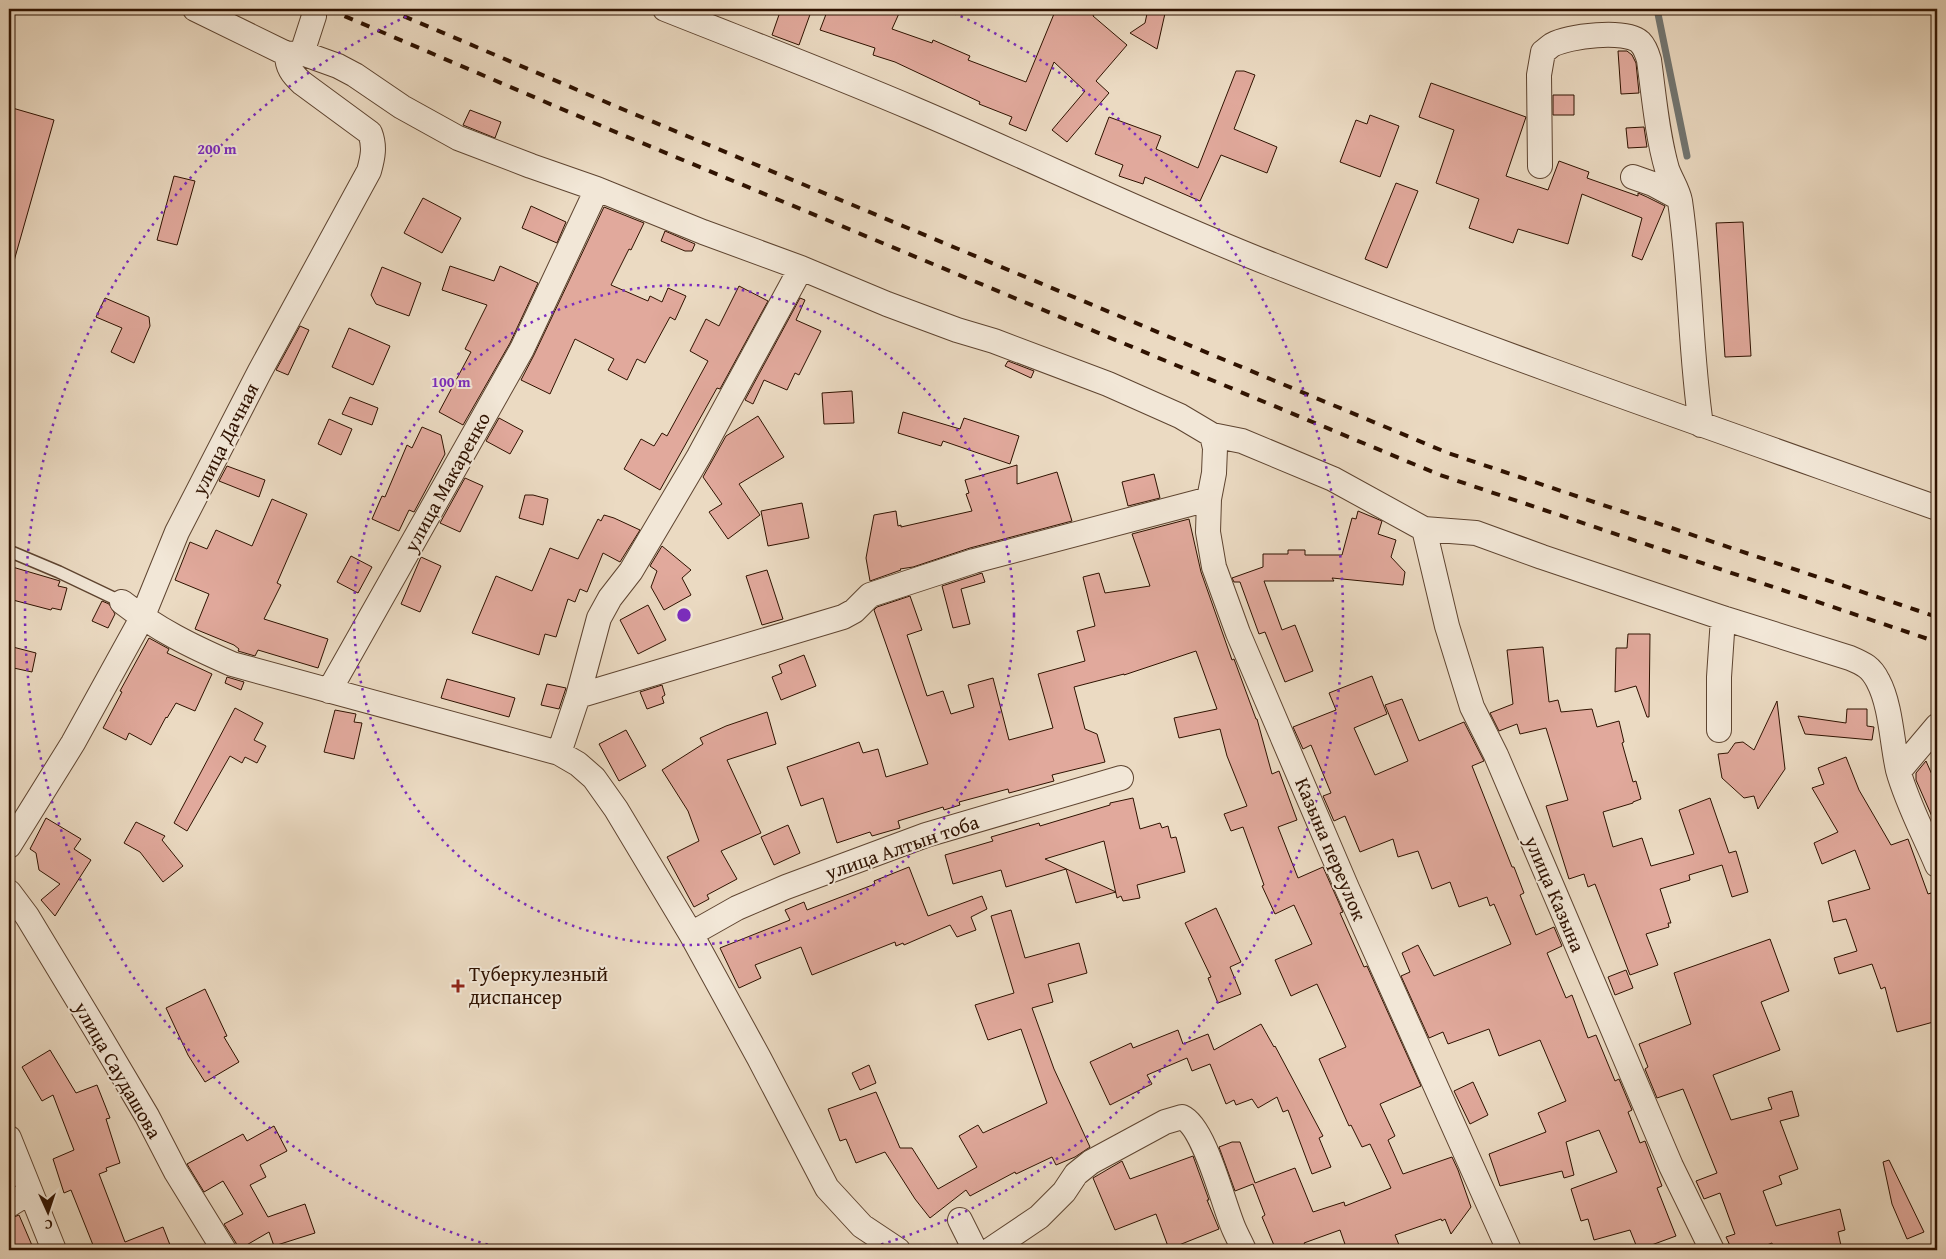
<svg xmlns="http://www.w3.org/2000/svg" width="1946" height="1259" font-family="'Gentium Book Plus',serif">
<rect width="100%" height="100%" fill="#ebdac2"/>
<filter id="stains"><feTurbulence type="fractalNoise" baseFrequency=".004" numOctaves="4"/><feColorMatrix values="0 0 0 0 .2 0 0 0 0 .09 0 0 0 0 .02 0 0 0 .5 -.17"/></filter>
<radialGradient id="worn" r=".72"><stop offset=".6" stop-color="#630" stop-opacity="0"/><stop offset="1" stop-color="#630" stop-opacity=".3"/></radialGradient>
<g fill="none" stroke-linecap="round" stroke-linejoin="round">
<path stroke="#727672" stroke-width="7" d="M1657,9l30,147"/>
</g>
<path fill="#e1a99c" stroke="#2f1200" d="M781,9h31l-13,36 -27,-10z
M828,9h73l-9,20 40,14 1,-3 37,16 -2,4 58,22 30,-73h40l-3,7 34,29 -31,36 13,12 -42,49 -15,-12 33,-39 -31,-29 -28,69 -17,-7 3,-7 -33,-13 1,-2 -85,-40 -22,-7 2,-7 -55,-18z
M1148,9h18l-9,40 -27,-16 15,-10z
M1618,51h9l5,4 4,8 3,30 -18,1z
M1236,71h8l11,4 -21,54 43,18 -10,26 -46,-18 -21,46 -55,-24 -2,7 -24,-8 4,-11 -28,-11 14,-37 52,19 -5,13 42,19z
M1431,83l95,34 -20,59 42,14 11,-29 30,11 -2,6 51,18v-3l9,4 18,9 -23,54 -10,-4 10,-38 -60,-24 -14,50 -50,-15 -5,14 -44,-15 10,-29 -43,-16 18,-53 -35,-13z
M1553,95h21v20h-21z
M9,107l45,13 -40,141h-5z
M470,110l31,12 -6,16 -32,-13z
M1370,115l29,11 -19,51 -40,-15 16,-42 11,4z
M1644,127l3,20 -19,1 -2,-20z
M174,176l21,5 -18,64 -20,-5z
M1396,183l22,8 -31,77 -22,-9z
M423,198l38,20 -19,35 -38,-20z
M531,206l35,16 -9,21 -35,-15z
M604,207l40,16 -13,27 -2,-1 -18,36 37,16 2,-5 12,6 6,-14 18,8 -11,24 -5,-3 -25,46 -8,-4 -10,21 -19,-10 6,-11 -39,-20 -25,55 -29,-14 13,-25z
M1743,222l8,134 -26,1 -9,-134z
M665,231l30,13 -3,7h-7l-24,-10z
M450,266l44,15 6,-15 38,17 -28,60 -47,82 -24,-13 32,-60 -6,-3 22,-44 -45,-15z
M382,267l39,16 -12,33 -33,-12 -5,-9z
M739,286l29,15 -48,88 -3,-1 -57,102 -36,-21 17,-30 13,7 8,-13 5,3 41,-75 -18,-10 16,-32 13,7z
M105,298l44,19 1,9 -16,37 -23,-11 11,-24 -26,-11z
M800,298l5,2 -9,20 25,11 -22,44 -4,-2 -8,17 -23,-10 -11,24 -8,-4z
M300,326l9,4 -21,45 -12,-5z
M349,328l41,18 -17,39 -41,-18z
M1008,361l26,10 -3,7 -26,-12z
M852,391l2,32 -30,1 -2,-31z
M350,397l28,11 -6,17 -30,-11z
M903,412l57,17 4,-11 55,18 -9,28 -67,-23 -2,5 -43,-13z
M758,416l26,41 -45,27 21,31 -32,24 -19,-27 13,-8 -19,-27 23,-41z
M499,418l24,13 -13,23 -24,-13z
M329,419l23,10 -11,26 -23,-11z
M422,427l19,8 4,19 -31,58 -5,-2 -10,21 -27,-12 10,-23 3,1 22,-52 5,3z
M1017,465v19l40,-12 15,49 -102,27 -57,19 -13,2 1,1 -31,11 -4,-23 8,-43 22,-4 2,15 3,-1v2l71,-16 -6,-17 3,-1 -4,-13z
M227,466l38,14 -6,17 -40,-16z
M1154,474l6,24 -32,8 -6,-24z
M465,478l18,8 -23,46 -20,-9z
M525,495h8l15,4 -5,26 -24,-7z
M272,499l35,15 -30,69 4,2 -17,34 64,20 -10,29 -60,-18 -3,6 -17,-5 1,-2 -5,-4 -39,-16 14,-35 -34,-14 15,-38 17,7 9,-19 36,16z
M802,503l7,35 -41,8 -7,-35z
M1358,511l24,10 -4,13 18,6 -5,17 14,15 -2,13 -71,-7 2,3h-70l18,49 13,-5 18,46 -28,11 -20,-50 -6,2 -19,-52h-6l-2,-4 31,-11v-13h25v-4h17v5h37l10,-37 4,1z
M604,515l10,3 26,12 -20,32 -17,-9 -16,39 -7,-3 -5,13 -7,-3 -12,38 -11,-3 -6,21 -67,-22 24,-57 36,15 18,-43 28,11 20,-40 3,2z
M1189,519l12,53 31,88 2,-1 22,60h1l15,55 7,-3 18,49 -19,7 20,51 25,-11 20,45 -3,1 24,54 3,-1 54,120 -41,18 15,32 -7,4 15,34 49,-17 6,13 13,37 -20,27 -6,-15 -3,2 -1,-2 -46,16 6,15h-54l-7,-20 -36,13 4,7h-32l-14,-33 3,-2 -12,-31 -18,7 -16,-44 13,-5h8l15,41 40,-15 18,44 31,-10 1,4 46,-18 -21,-44 -8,3 -11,-22 -2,1 -30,-67 27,-12 -29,-63 -26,12 -16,-36 37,-16 -18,-39 -19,9 -13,-28 2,-1 -21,-58 -12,4 -7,-17 23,-8 -20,-50 -7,-27 -41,9 -5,-20 43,-9 -21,-58 -72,24v-1l-50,13 11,42 12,5 8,28 -53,13 2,6 -45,12 -1,-4 -49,13 1,3 -16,5 -1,-3 -45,14 2,7 -28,8 -2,-4 -33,11 -14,-45 -22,8 -14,-39 72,-25 4,11 15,-4 8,28 42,-13 -54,-154 3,-3 33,-11 12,34 -15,5 20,61 16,-5 8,23 23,-7 -6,-22 25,-7 16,62 44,-12 -15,-54 47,-13 -8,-30 18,-5 -12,-49 16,-4 6,20 45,-7 -18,-52z
M662,546l29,24 -9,8 9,17 -27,15 -13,-23 6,-16 -7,-5z
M351,556l21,11 -14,26 -21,-11z
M421,557l20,9 -21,46 -19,-8z
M9,566l51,15 -2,5 9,2 -6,22 -9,-2 -1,2 -42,-11z
M767,570l16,49 -21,6 -16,-49z
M982,573l3,9 -24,7 9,35 -17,4 -11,-42z
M102,601l7,3 6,10 -7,14 -16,-7z
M648,605l18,35 -28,14 -18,-34z
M1628,634h22l-1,83h-2l-11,-31 -21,6 1,-44h11z
M149,638l20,11 -2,4 45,21 -17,37 -19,-8 -9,15 -1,-1 -15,28 -22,-12 -3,7 -23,-12 19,-36 -2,-1z
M9,646l27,7 -4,19 -23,-5z
M1543,647l6,55 9,-2 3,12 31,-3 5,18 22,-6 5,21 -2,1 11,39 3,-1 5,18 -8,3v1l-30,9 10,35 29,-9 9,28 43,-12 -15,-44 31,-12 19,55 7,-2 12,41 -16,5 -10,-32 -33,10 1,5 -30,9 11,34h-3l1,4 -23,7 12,31 -28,10 -35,-91 -7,3 -4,-13 -15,5 -23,-73 22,-6 -22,-72 -26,6 -3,-10 -18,7 -9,-18 23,-9 -6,-54z
M804,655l12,31 -35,14 -9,-23 10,-4 -3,-8z
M1372,676l15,38 -33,14 21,47 33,-14 -23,-56 17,-6 17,42 45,-19 20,39 -12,5 40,101h2l10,26 -4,2 16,40 18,-8 8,19 -15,7 19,45 6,-3 16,43 8,-3 19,46 4,-2 13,31 -4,2 12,31 5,-2 17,45 -5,2 19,48 -38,14 -8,-20 -36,10 -6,-21 -7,2 -10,-32 46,-17 -18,-42 -33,12 8,33 -10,3 -2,-7 -62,15 -11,-32 57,-22 -8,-19 28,-12 -26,-61 -41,16 -10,-27 -41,15 -5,-12 -14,6 -28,-62 9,-4 -8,-19 16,-8 16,31 77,-32 -17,-40 -4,2 -3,-9 -28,10 -9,-25 -18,7 -14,-38 -20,6 -5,-18 -33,13 -15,-36 -11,5 -11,-25 8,-3 -20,-48 -8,4 -10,-22 43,-17 -7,-17z
M227,677l17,5 -3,8 -16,-7z
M447,679l68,19 -6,19 -68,-19z
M547,684l19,4 -7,21 -18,-4z
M662,685l3,10 -3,2 2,6 -17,6 -7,-17z
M1777,701l8,68 -27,40 -4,-13 -10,2 -22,-20 -4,-24 10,-1 7,-10 8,-1 11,8z
M235,708l28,15 -9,17 12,6 -9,17 -12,-6 -3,6 -12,-7 -43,75 -13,-8z
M1847,709h20v17l7,1 -2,13 -67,-6 -7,-18 48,7z
M335,710l21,4 -2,8 8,1 -8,36 -30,-7z
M767,712l9,32 -49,16 34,73 -40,18 16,28 -30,16 2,4 -15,8 -27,-50 32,-16 -11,-30 -26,-41 41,-26 -3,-6 26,-12z
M626,730l20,36 -27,15 -20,-37z
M1846,757l13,33 32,55 17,-6 20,55 9,-3v130l-40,11 -12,-45 -4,2 -9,-25 -33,10 -5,-16 23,-7 -11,-32 -13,3 -5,-21 42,-12 -15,-39 -33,14 -8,-21 24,-11 -26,-44 12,-4 -6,-16z
M1926,761l11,25v42l-21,-48v-7z
M1133,798l7,31 20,-6 2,5 6,-2 3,12 5,-1 9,35 -48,13 3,13 -17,3 -2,-5 -4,2 -13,-57 -59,18 71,33 -40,11 -10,-34 -60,18 -5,-17 -48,14 -8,-29 48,-14 -2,-4 48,-14 1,3 70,-21v-2z
M46,818l35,21 -7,10 17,11 -36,56 -14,-16 19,-16 -21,-14 -3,-17 -6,-4z
M136,822l29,14 -3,4 21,26 -20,16 -23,-30 -16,-9z
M788,825l12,28 -26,12 -13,-28z
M909,867l19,49 54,-20 5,13 -16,8 5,13 -19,7 -7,-12 -46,20 -1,-2 -7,3 -1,-4 -83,33 -11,-28 -46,18 6,13 -22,10 -19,-40 70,-28 -5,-10 19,-8 3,8 68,-26 -1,-3z
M1216,908l25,54 -11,5 11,27 -23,9 -10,-25 3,-1 -26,-54z
M1011,910l14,48 54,-15 8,30 -39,11 5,18 -21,6 22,61 36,78 -15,10 -19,8 -4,-8 -36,17 -1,-2 -45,24 -4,-6 -36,28 -15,-19 -30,-47 -29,11 -10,-24 -6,2 -12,-32 48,-17 24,56h12l26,41 39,-22 -18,-31 19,-11 5,8 64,-30 -26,-74 -33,11 -13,-35 39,-12 -23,-77z
M1770,939l19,52 -28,11 19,48 -67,25 18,45 41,-11 -4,-11 24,-7 7,25 -19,5 18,48 -19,7 3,8 -19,7 13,35 64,-17 5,21 -7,2 4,18h-68l-2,-7 -18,7h-22l-6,-13 9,-3 -15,-41 -16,6 -8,-18 21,-8 -34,-84 -26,9 -12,-29 3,-2 -9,-23 52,-20 -17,-51z
M1626,970l7,18 -18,7 -7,-18z
M205,989l22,47 -3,1 15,25 -34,20 -17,-27 -22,-47z
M1261,1024l13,23 1,-1 48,90 -4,2 12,29 -19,7 -24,-64 -5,2 -6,-15 -19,11 -6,-9 -16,6 -2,-5 -8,4 -16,-40 -18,7 -5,-13 -40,17 5,9 -42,21 -20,-43 41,-19 2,5 45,-18 5,14 25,-10 6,16z
M50,1050l26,43 21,-8 13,33 -4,1 14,44 -14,5 1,3 -8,3 26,68 38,-15 9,23h-77l-24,-60 -7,3 -11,-34 21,-9 -21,-55 -11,6 -20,-34z
M869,1065l7,18 -16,7 -8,-17z
M1473,1082l15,33 -18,9 -16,-33z
M274,1126l13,25 -27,14 6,12 -16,8 18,32 37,-13 10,29 -41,13 -5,-14 -31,18 -2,-7 -12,-19 19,-10 -20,-33 -19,11 -17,-28 56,-30 4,7z
M1193,1156l16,44h-2l12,29 -50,20 -13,-35 -41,16 -22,-52 29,-17 8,18z
M1889,1160l35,72 -17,7 -15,-35 -9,-42z
M19,1215l15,35h-25v-31z"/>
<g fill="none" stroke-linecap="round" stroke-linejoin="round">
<g stroke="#5e4430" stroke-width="14">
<path id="lane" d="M9,551l50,21 63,30"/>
</g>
<g stroke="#5e4430" stroke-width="26">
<path id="street" d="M195,9l92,45 15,-1 36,13 17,9 47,32 56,31 73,28 66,23 106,43 98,36 86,36 70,26 37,11 114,43 72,32 32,19 30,6 91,38 91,50 52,4 66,24 181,61 127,40c14,6 21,9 28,23 13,24 14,63 20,89 9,33 26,64 39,95
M665,9c83,33 167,65 249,100 120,51 237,108 359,156 219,87 442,164 664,243
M302,53l12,-37
M1540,166l-1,-91 4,-23c3,-2 6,-5 9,-7 17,-9 73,-16 88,-3 5,5 7,11 9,18 5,36 8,74 18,109 4,11 11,21 13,32 11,75 10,150 21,224
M1633,177l20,7 26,14
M1212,435l3,13 -1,25 -5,26 -1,33 6,35 24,66 109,255 162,362
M1424,529l23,97 25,81 24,48 175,411 41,84
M122,602c36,28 69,44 110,62l327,89 19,11 16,14 22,31 75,125 68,124 68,130 35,38 36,24
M329,691l193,-342 75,-160
M578,696l265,-79 11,-6 16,-16 104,-34 235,-62
M1719,730v-53l4,-59
M559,753l19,-57 21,-78 11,-20 21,-27 68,-115 102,-188
M1899,771l38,-45
M9,846l64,-103 69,-125 35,-86 83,-161 109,-200c4,-14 6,-25 1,-38l-68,-50c-10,-9 -15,-16 -15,-29
M9,892l18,24 69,114 51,86 29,56 48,78
M691,934l46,-26 49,-21 140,-52 195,-57
M9,1138l45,112
M9,1205l21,-13
M960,1220l15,30
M990,1250l49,-33 25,-25 12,-18 15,-12 74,-40 17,-5c23,10 41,87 52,112 3,7 7,14 10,21"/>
</g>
<use href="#lane" stroke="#f2e7d7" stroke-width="11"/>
<use href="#street" stroke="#f2e7d7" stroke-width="24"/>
<path stroke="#2f1200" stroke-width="4" stroke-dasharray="9 9" stroke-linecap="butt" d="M328,9l290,124 822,342 497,167
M387,9l240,102 821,342 489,164"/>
</g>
<g fill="none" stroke="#7b2cbf" stroke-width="2.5" stroke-dasharray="2.5 5">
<circle cx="684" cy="615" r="330"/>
<path d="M502 1249A660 660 0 0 1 421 10M947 10A660 660 0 0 1 866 1249"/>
</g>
<path fill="#8f2418" stroke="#f2e7d7" stroke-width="2" d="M455.5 978.5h5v5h5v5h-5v5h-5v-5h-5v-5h5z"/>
<g text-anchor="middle" stroke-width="4" stroke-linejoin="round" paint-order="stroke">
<g font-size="20" fill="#2f1200" stroke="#f2e7d7">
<text transform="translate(225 439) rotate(-63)" y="7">улица Дачная</text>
<text transform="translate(447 482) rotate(-61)" y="7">улица Макаренко</text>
<text transform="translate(902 847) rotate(-19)" y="7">улица Алтын тоба</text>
<text transform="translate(1331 849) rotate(67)" y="7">Казына переулок</text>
<text transform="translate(1555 894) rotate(67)" y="7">улица Казына</text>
<text transform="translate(118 1070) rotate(60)" y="7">улица Саудашова</text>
</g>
<g font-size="20" fill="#2f1200" stroke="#f2e7d7" text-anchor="start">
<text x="469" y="981">Туберкулезный<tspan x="469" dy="23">диспансер</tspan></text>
</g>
</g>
<circle cx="684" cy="615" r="8" fill="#7b2cbf" stroke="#f2e7d7" stroke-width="2.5"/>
<g font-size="15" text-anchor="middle" font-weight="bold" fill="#7b2cbf" stroke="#f2e7d7" stroke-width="4" stroke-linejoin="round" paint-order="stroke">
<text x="217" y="154">200 m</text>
<text x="451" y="387">100 m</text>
</g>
<rect width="1946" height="1259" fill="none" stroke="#ebdac2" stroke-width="30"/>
<rect x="10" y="10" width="1926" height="1239" fill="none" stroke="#2f1200" stroke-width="2.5"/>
<rect x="15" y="15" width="1916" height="1229" fill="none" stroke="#2f1200"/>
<g transform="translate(48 1212) rotate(177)" stroke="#f2e7d7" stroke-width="4" paint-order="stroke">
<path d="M0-4L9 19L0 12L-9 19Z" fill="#2f1200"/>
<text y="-8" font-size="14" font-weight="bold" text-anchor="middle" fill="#2f1200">С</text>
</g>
<rect width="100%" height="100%" filter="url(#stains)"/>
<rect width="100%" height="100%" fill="url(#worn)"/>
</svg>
